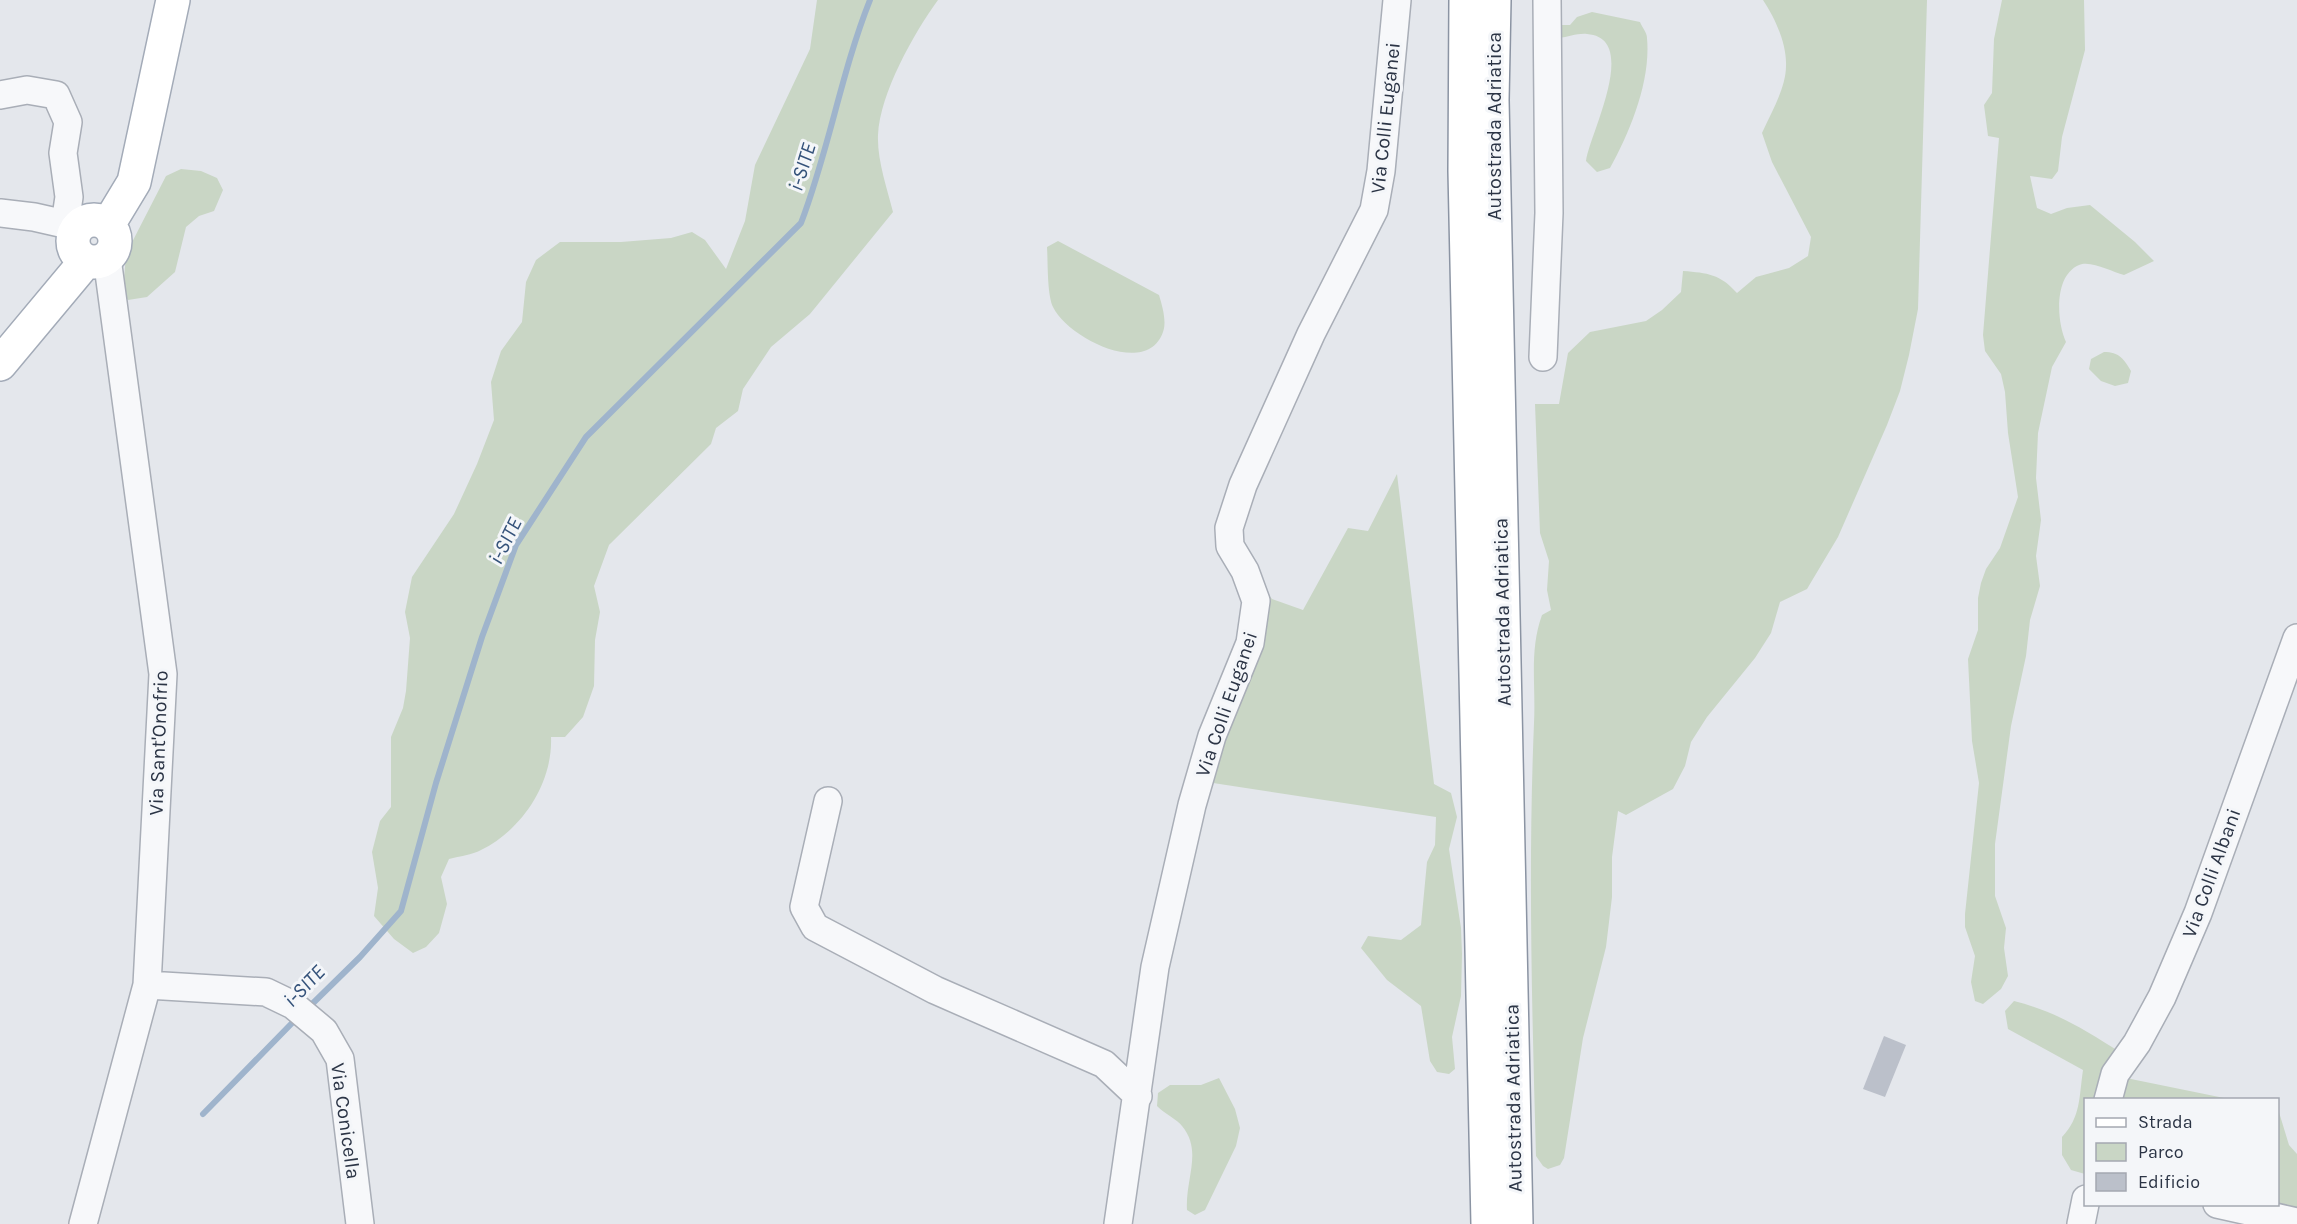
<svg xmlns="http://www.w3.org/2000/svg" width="2297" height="1224" font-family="Karla,sans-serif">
<rect width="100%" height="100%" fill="#e4e7ec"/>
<path fill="#c9d6c5" d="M817,0h121c-24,33 -58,93 -60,135 -1,25 9,53 15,77l-83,102 -39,33 -28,42 -5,22 -22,17 -5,16 -102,101 -15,41 6,26 -5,28 -1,46 -11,31 -18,20h-14c2,46 -29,93 -70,113 -9,5 -21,6 -32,9l-8,18 6,27 -8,29 -13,14 -13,6 -19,-14 -20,-23 4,-28 -6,-36 8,-31 11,-14v-70l12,-29 3,-17 4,-53 -5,-26 7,-35 42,-63 23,-50 17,-44 -3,-38 10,-31 21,-29 4,-40 10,-22 24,-18h61l50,-4 21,-6 13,8 21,29 19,-48 10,-56 55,-116z
M1763,0h164l-9,309 -9,46 -9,36 -13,34 -49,112 -31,52 -27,13 -9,31 -16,25 -48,59 -16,25 -6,24 -12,23 -47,26 -8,-4 -6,46v40l-6,50 -23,91 -19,120 -4,7 -12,4 -5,-3 -7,-10c-4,-145 -8,-289 -2,-433 2,-38 -5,-72 8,-108l9,-5 -4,-20 2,-29 -9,-28 -5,-129h24l9,-51 22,-21 56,-11 16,-11 19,-18 2,-21c25,2 37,3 54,22l19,-16 33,-9 19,-12 3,-19 -39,-75 -10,-29c9,-20 24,-45 24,-67 1,-22 -11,-48 -23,-66z
M2002,0h82l1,50 -23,87 -4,34 -6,8 -22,-3 7,32 14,6 16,-6 23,-3 45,37 19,19 -30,14c-12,-3 -33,-15 -45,-10 -26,11 -22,58 -13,77l-14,25 -14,66 -2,45 5,42 -5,36 4,30 -10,34 -4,36 -15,70 -16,118v52l11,32 -2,20 4,28 -7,13 -18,15 -8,-3 -4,-19 4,-26 -10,-29v-13l14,-131 -7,-42 -4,-82 10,-29v-32l3,-15 5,-14 14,-21 18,-51 -10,-64 -3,-41 -4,-18 -16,-23 -2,-16 16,-197 -11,-2 -4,-31 8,-12 2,-54z
M1592,12l48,10c2,5 7,11 7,16 4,43 -17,94 -37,130l-13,4 -11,-11c3,-26 55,-123 1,-127 -9,-1 -19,3 -28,4l-2,-13h13l7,-8z
M181,169l20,2 16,7 6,12 -9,21 -15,5 -13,11 -11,45 -28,25 -19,3 -5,-8 3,-38 40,-78z
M1058,241l101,54c3,10 8,26 4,37 -16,46 -95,6 -110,-25 -6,-13 -5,-44 -6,-60z
M2104,352c15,0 20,7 27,19l-3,12 -13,3 -14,-5 -12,-12 2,-10z
M1397,474l37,310 17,9 6,24 -8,32 12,79 1,26 -1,42 -9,41 3,32 -6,5 -12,-2 -7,-11 -9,-55 -34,-26 -26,-32 7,-12 33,4 20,-15 6,-63 8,-17 1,-28 -236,-36 62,-194 10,12 31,11 45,-82 20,3z
M2014,1001c43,11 69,28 106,51l6,26 103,21 -143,1 -1,74 -14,-4 -9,-15v-18c19,-20 17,-40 21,-67l-75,-41 -3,-18z
M1219,1078l16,31 5,19 -4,18 -31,64 -10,5 -8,-5c-2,-31 16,-59 -5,-84 -4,-6 -17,-12 -25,-20l1,-13 12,-8h31z
M2278,1109l11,36 8,9v62l-19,-12z"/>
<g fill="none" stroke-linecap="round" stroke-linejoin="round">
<path stroke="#9fb4cc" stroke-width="6" d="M307,1009l53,-52 41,-46 35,-128 46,-146 34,-92 70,-108 215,-214c28,-73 40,-150 69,-223
M203,1114l94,-96"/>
</g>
<path fill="#bbc0ca" d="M1884,1036l22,9 -21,52 -22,-8z"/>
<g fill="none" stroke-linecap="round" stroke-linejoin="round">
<g stroke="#a9aeb7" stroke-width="30">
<path id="minor" d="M0,95l27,-5 29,5 12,27 -5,31 6,44 -4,27
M0,213l34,4 44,10
M1543,357l6,-144 -2,-213
M828,801l-24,106 11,20 120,63 169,74 34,32
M147,985l119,7 27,13 31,26 16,28 20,165
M2108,1100l7,-26 22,-31 25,-46 36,-84 99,-275
M2217,1204l80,18
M83,1224l64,-239 16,-311 -56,-416
M1118,1224l37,-257 37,-162 20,-69 38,-93 6,-42 -11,-30 -15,-25 -1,-18 14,-43 68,-151 63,-124 7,-39 16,-171
M2081,1224l5,-25"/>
</g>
<g stroke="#a3abb8" stroke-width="36">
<path id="major" d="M73 241a21 21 0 1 1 42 0a21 21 0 1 1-42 0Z
M108,225l26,-43 39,-182
M0,364l86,-103"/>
</g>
<g stroke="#8b94a3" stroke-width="36">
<path id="highway" d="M1466,0l-1,171 23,1053
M1494,0l-2,100 24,1124"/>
</g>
<use href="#minor" stroke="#f7f8fa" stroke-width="27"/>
<use href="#major" stroke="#fff" stroke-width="33"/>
<use href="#highway" stroke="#fff" stroke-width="33"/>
</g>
<g text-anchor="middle" stroke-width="6" stroke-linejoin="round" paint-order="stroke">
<g font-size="20" fill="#2b3445" stroke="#f4f6f9">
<text transform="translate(1385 118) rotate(-84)" y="7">Via Colli Euganei</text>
<text transform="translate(1494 126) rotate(-90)" y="7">Autostrada Adriatica</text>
<text transform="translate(1502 612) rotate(-91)" y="7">Autostrada Adriatica</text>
<text transform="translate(1226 704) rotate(-71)" y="7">Via Colli Euganei</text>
<text transform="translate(158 743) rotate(-88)" y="7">Via Sant'Onofrio</text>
<text transform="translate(2211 873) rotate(-70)" y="7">Via Colli Albani</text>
<text transform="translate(1513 1098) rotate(-91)" y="7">Autostrada Adriatica</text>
<text transform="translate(346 1121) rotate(82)" y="7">Via Conicella</text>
</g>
<g font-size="21" font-style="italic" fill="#34527a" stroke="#f4f6f9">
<text transform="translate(802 167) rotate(-73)" y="7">i-SITE</text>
<text transform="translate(505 541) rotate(-64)" y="7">i-SITE</text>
<text transform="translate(304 986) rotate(-46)" y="7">i-SITE</text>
</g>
</g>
<rect x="2084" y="1098" width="195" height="108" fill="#f4f6f9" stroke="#a4a8b1" stroke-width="1.5"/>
<rect x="2096" y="1118" width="30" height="9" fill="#ffffff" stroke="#a4a8b1" stroke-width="1.5"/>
<text x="2138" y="1128" font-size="18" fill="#2b3445">Strada</text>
<rect x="2096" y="1143" width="30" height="18" fill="#c9d6c5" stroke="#a4a8b1" stroke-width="1.5"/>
<text x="2138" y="1158" font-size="18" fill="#2b3445">Parco</text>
<rect x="2096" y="1173" width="30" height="18" fill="#bbc0ca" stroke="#a4a8b1" stroke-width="1.5"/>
<text x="2138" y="1188" font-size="18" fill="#2b3445">Edificio</text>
</svg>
